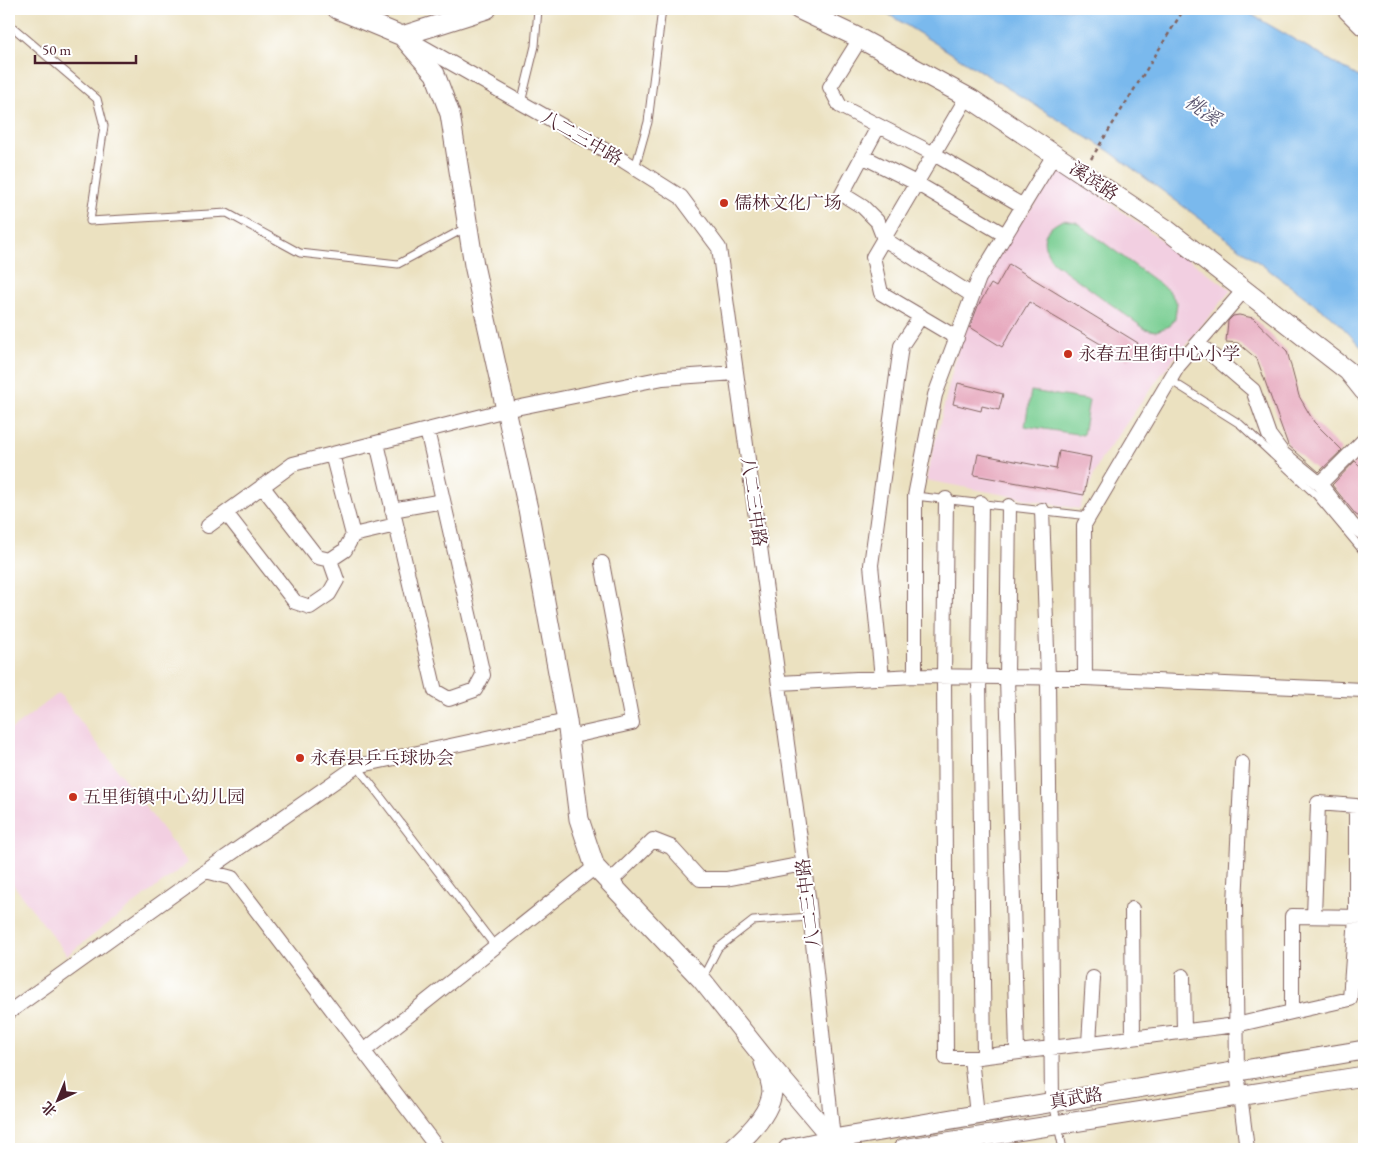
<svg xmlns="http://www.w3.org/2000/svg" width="1373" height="1158" font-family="'EB Garamond','Noto Serif SC',serif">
<rect width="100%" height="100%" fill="#fff"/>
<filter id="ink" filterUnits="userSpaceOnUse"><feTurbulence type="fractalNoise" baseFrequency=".02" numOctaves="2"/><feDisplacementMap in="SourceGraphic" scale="10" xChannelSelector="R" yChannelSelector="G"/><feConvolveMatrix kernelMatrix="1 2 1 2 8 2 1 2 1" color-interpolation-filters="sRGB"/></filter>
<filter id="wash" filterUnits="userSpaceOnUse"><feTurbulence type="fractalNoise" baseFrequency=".0096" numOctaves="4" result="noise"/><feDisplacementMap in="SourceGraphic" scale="20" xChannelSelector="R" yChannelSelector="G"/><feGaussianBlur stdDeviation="1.12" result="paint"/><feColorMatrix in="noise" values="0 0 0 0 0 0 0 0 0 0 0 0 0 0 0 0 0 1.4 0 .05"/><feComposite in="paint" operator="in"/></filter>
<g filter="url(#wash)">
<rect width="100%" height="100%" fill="#ebe1c0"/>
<path fill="#f2cfe1" d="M1062,168l169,122 -71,86 -60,85 -21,48 -153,-29 36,-149 34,-76z
M59,693l129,170 -121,92 -58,-76v-148z"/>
<path fill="#78ce92" stroke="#61765e" d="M1063,220l13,2 93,69 8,12 -2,15 -5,8 -14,5 -11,-2 -92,-67c-13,-19 -13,-31 10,-42z
M1031,391l58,9 -6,35 -58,-9z"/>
<path fill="#7ab9ed" stroke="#626c8c" d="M880,9h362l122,71v270l-28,-30 -227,-169z"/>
<g id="blocks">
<path fill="#e7aabf" d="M1009,264l129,79 -10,17 -99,-58 -27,45 -32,-20 8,-21 13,-22 5,3z
M1239,315l14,3 34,33 12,45 15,26 28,28 -23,22 -31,-27 -31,-86 -19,-16 -12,-1 2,-21 5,-5z
M958,383l45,11 -4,16 -17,-4 -1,5 -28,-7z
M1059,451l32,6 -7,38 -110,-20 4,-21 78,15z
M1355,461l9,9v49l-8,-4 -24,-30z"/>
</g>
</g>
<g filter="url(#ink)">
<use href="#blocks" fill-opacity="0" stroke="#82635f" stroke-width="1"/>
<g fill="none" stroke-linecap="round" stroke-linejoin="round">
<g stroke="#82635f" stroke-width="9">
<path id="service" d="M9,24l88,75 7,27 -14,95 137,-8 73,40 98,11 69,-37
M521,103l14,-57 3,-37
M635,168l13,-46 14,-113
M1170,380l70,44 77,72 47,56
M915,496l174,20
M357,766l138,180
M703,977l15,-29 35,-27 57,-4
M1053,1103l10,46"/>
</g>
<g stroke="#82635f" stroke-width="16">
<path id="minor" d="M409,39l215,122 57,36 38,51 90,656 24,235
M860,39l-30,48 10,19 94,48 89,52
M878,127l-36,67 21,13 14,14 7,18 88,56
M862,156l54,27 89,52
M957,338l-76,-45 -8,-36 94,-160
M1198,343l55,47 16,45 14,19 37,30 32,41 12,9
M377,443l58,248 14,8 26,-9 8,-15 -56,-245
M332,454l21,81
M1320,484l44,-44
M262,486l55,71 13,3 15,-10 8,-15 43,-10
M946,499l-2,178 2,381h25
M981,503l-2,174 5,379
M1009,506l-2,171 10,375
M392,510l51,-9
M1042,510l6,168 4,424
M226,513l69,89 15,5 19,-13 8,-14 -7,-20
M208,526l85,-62 213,-54 157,-32 73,-5
M915,676v-180l20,-101 44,-117 75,-123
M882,678l-11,-113 30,-219 20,-30
M1085,678l-1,-153 94,-159 66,-76
M779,683l136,-7 170,2 279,12
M569,737l63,-14 -30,-160
M1242,763l-7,140 2,169 10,77
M206,871l151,-105 210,-45
M609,883l44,-43 18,7 29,32h26l77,-15
M1132,909l1,128
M1183,976l1,55
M9,1012l197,-141 26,7 206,271
M1292,1012l58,-13 6,-82v-111l-38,-3 -4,113
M1089,1043l4,-65
M364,1051l231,-184
M977,1115l-6,-57 265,-33 56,-13v-96l72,1"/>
</g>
<g stroke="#82635f" stroke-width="21">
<path id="secondary" d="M337,9l65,27 33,38 15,40 24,151 54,244 39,212 12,98 16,48 107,113 62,78 77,91
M798,9l57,27 116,63 195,130 182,142 16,20
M402,36l85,-27
M732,1149c15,-13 38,-36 40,-57 0,-9 -5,-22 -8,-30
M788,1149l45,-10 531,-89
M903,1149l461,-73"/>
</g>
<g stroke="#82635f" stroke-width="23">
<path id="primary" d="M1348,9l16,16"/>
</g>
<path stroke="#82635f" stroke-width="2.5" stroke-dasharray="4 4" stroke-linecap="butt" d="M1091,159l93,-150"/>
<use href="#service" stroke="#fff" stroke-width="7"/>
<use href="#minor" stroke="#fff" stroke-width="14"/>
<use href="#secondary" stroke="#fff" stroke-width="19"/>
<use href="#primary" stroke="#fff" stroke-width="21"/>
</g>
</g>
<g fill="#c8321e" stroke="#fff" stroke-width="2">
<circle cx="724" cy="203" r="5"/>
<circle cx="1068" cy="354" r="5"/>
<circle cx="300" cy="758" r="5"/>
<circle cx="73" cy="797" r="5"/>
</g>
<g text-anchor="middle" stroke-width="4" stroke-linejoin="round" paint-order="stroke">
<g font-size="18" fill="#4a1f2b" stroke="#fff">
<text transform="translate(582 138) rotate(30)" y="6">八二三中路</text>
<text transform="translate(1094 181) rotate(34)" y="6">溪滨路</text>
<text transform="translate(754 502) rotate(82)" y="6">八二三中路</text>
<text transform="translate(808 903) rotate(-97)" y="6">八二三中路</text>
<text transform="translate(1076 1098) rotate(-9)" y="6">真武路</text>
</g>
<g font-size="18" fill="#4a1f2b" stroke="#fff" text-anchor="start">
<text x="734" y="209">儒林文化广场</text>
<text x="1078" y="360">永春五里街中心小学</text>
<text x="310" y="764">永春县乒乓球协会</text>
<text x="83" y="803">五里街镇中心幼儿园</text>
</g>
<g font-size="19" font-style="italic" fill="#5b556f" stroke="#fff">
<text transform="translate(1203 110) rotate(35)" y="7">桃溪</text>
</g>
</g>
<rect width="1373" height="1158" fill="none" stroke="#fff" stroke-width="30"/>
<g transform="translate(58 1100) rotate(224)" stroke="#ffffff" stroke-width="4" paint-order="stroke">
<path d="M0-4L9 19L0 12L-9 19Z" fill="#4a1f2b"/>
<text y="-8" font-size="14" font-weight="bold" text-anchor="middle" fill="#4a1f2b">北</text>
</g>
<path d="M35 55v8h101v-8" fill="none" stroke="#4a1f2b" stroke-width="2.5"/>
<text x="42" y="55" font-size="15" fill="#4a1f2b" stroke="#ffffff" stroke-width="4" paint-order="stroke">50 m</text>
</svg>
